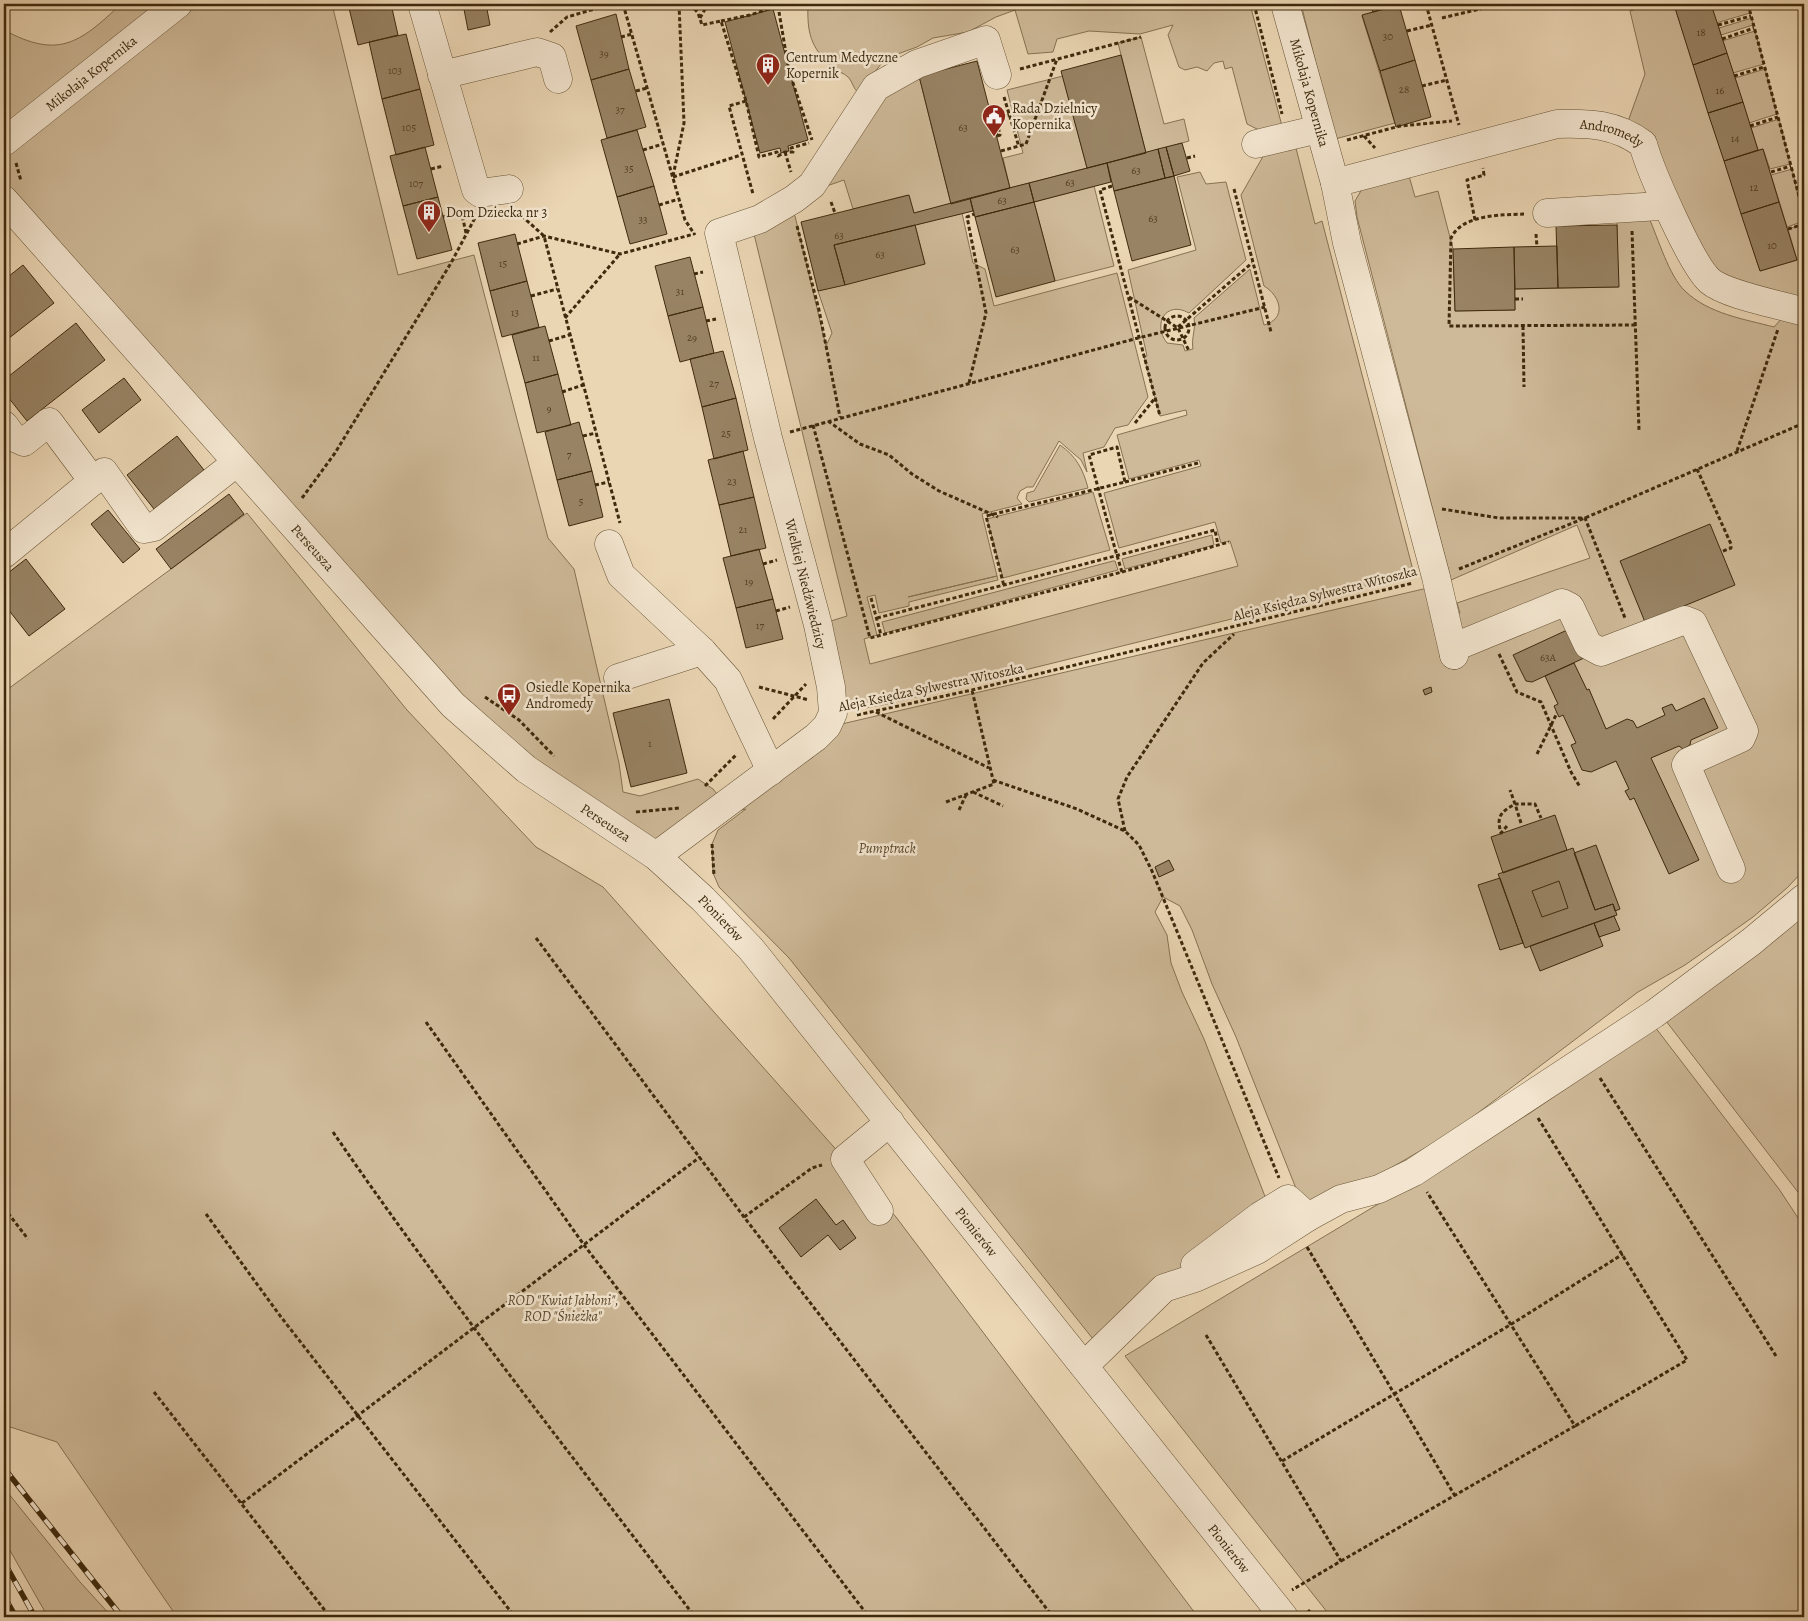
<svg xmlns="http://www.w3.org/2000/svg" width="1808" height="1621" font-family="Alegreya,serif">
<rect width="100%" height="100%" fill="#ebd6b4"/>
<filter id="stains"><feTurbulence type="fractalNoise" baseFrequency=".004" numOctaves="4"/><feColorMatrix values="0 0 0 0 .2 0 0 0 0 .09 0 0 0 0 .02 0 0 0 .5 -.17"/></filter>
<radialGradient id="worn" r=".72"><stop offset=".6" stop-color="#630" stop-opacity="0"/><stop offset="1" stop-color="#630" stop-opacity=".3"/></radialGradient>
<path fill="#ceb998" stroke="#867252" d="M121,4h211l66,271 76,-20 74,283 26,31 45,194 4,29 17,4 58,-17 15,10 19,23 81,-55 20,-31 599,-139 8,32 20,-6 -3,-10 133,-45 -13,-33 -126,55 -94,-363 -2,-16 7,-12 47,-13 6,21 23,-6 15,58 2,62 60,-1v-21l103,-2 -1,-71 32,2c9,20 20,58 36,73 24,23 59,28 89,36l10,-11 20,5v549l-17,18 -34,29 -68,48 -47,27 -184,139 -87,51 -57,19 -13,-10 -61,-154 -24,-53 -20,-54 -12,-24 -17,-9 -8,15 12,23 4,28 11,29 22,47 62,160 -165,150 -312,-391 -70,-71 -6,-14 -1,-29 6,-14 28,-21 -14,3 -76,44 -130,-87 -522,-574v-165c54,29 75,14 117,-26z
M808,4h442l32,122 -23,4 -12,-6 -15,-57 -7,2 -2,-8 -9,2 -7,8 -10,-4 -12,3 -6,-3 -11,-32 5,-10 -33,9 -51,-3 -32,8 -4,13 -25,2 -13,-44 -19,7 -28,15 -35,6 -16,9 -25,9 -11,8 -22,29c-6,-4 -6,-11 -11,-16 -4,-4 -12,-6 -16,-10 -22,-20 -25,-35 -24,-63z
M1301,4h69l3,8 -11,4 33,107 -60,16z
M1651,4h23l86,267 37,-11 -9,-31 16,-5v77l-79,-16 -99,-158 19,-53 -15,-63z
M1711,4h37l2,9 -34,10z
M1752,18l1,7 -32,10 -2,-7z
M1755,31l9,33 -31,9 -11,-32z
M1141,37l23,87 20,-5 5,22 -43,12 -28,-110z
M1765,69l12,45 -28,9 -14,-45z
M919,76l32,128 -37,9 -6,-18 -55,14 -9,-29 -26,9 42,-78z
M1063,76l24,92 -77,20 -7,-30 20,-5 -16,-63z
M1779,119l11,45 -20,5 -7,-20 -5,1 -7,-22z
M1285,140l3,11 8,-3 19,76 7,-3 92,353 -527,130 -43,8 -26,-87 29,-9 -94,-386 35,-19 7,5 31,130 6,-13 -14,-42 107,-27 -10,-39 47,-12 11,50 12,6 9,37 123,-33 31,124 -20,28 -13,3 -11,19 -21,6 4,19 -6,-12 -22,-19 -26,46h-6l-7,4 -3,7 5,6 -40,10 15,62 -89,21 89,-21 1,4 -89,22v4l-30,7 -4,-18 -8,2 10,38 -13,4 6,25 368,-98 -8,-25 -9,2 -6,-21 -96,26 -15,-55 97,-27 -2,-6 -70,19 -12,-44 70,-20 -1,-5 -26,6 -16,-59 3,-1 -19,-86 68,-20 -19,-73 23,-5 6,12 20,-2 20,78 -57,53c-23,-13 -37,11 -22,30l16,2 2,6 8,-2c-2,-11 3,-19 1,-31l56,-49 14,56c23,-6 17,-29 0,-39l-23,-91 28,-49z
M1792,169l12,52 -17,6 -16,-52z
M1094,186l20,80 -59,15 -21,-79z
M1060,445c16,11 23,24 28,43l-59,14 -3,-3 1,-6 7,-2z
M1093,492l17,58 -107,28 -16,-59z
M247,513l160,197 129,137 67,40 293,330 302,400h-1021l-120,-175 -53,-17v-733z
M1212,535l2,10 -89,24 -3,-10z
M1113,561h2l3,9 -233,63 -3,-11z
M1804,910v290l-138,-179z
M1655,1027l124,162 25,38v390h-473l-206,-261 405,-243z
M4,1488l76,94 32,35h-64l-44,-77z"/>
<path fill="#988364" stroke="#3e2a0d" d="M348,4h43l7,31 -40,10z
M463,4h23l4,21 -22,5z
M1370,4h32l-29,8z
M1690,4h21l16,49 -34,12 -18,-57z
M1399,5l16,55 -35,11 -18,-56z
M773,9l35,131 -20,6 1,5 -8,2 -1,-5 -20,5 -35,-131z
M616,14l13,55 -38,11 -15,-54z
M406,34l14,55 -38,10 -13,-57z
M1727,53l16,49 -35,11 -15,-48z
M1121,55l25,98 -59,15 -26,-97z
M1415,60l16,57 -35,10 -16,-56z
M977,61l33,127 -59,16 -32,-128z
M629,69l17,58 -39,11 -16,-58z
M420,89l14,56 -38,10 -14,-56z
M1743,102l15,48 -34,11 -16,-48z
M637,130l17,56 -37,11 -16,-57z
M1182,143l8,28 -16,5 -8,-29z
M425,147l13,50 -35,9 -13,-50z
M1166,147l8,29 -9,2 -7,-29z
M1158,149l7,29 -51,13 -7,-28z
M1763,149l16,53 -38,12 -17,-53z
M1107,163l4,19 -77,20 -5,-19z
M1174,176l17,69 -59,16 -18,-70z
M1029,183l5,19 -59,15 -5,-19z
M654,186l13,48 -37,10 -13,-47z
M909,195l5,18 56,-15 3,13 -139,34 11,40 -27,6 -17,-69z
M438,197l14,53 -35,9 -14,-53z
M1034,202l21,79 -59,16 -21,-80z
M1779,202l18,58 -37,11 -19,-57z
M915,225l10,39 -80,21 -11,-40z
M1617,225l2,62 -61,1 -2,-62z
M515,234l12,47 -37,10 -12,-48z
M1557,246l1,42 -43,1 -1,-42z
M1514,247l1,63 -60,1 -2,-62z
M690,257l13,50 -35,9 -13,-50z
M23,265l31,38 -50,39v-62z
M527,281l12,46 -37,10 -12,-46z
M703,307l11,46 -34,9 -12,-46z
M76,323l29,37 -78,61 -23,-29v-12z
M545,326l13,48 -33,9 -13,-48z
M723,351l13,47 -34,9 -12,-48z
M558,374l13,51 -34,8 -12,-50z
M124,378l17,22 -42,33 -17,-23z
M736,398l12,52 -34,9 -12,-52z
M579,422l13,49 -35,9 -12,-48z
M177,436l27,34 -50,39 -27,-34z
M743,451l11,46 -35,8 -11,-45z
M592,471l11,46 -34,9 -12,-46z
M229,494l15,20 -73,55 -15,-20z
M754,497l12,51 -35,8 -12,-51z
M108,510l32,39 -17,14 -32,-39z
M1710,524l25,61 -90,37 -25,-61z
M759,549l14,50 -37,9 -13,-50z
M26,559l39,50 -36,27 -25,-32v-28z
M773,599l10,40 -37,9 -10,-40z
M1565,631h2l17,27 -52,24 -6,-1 -13,-26z
M1574,663l13,27 2,-1 17,40 21,-10 6,2 4,7 28,-13 -3,-7 10,-4 4,7 28,-13 14,30 -27,12 -1,5 -7,4 -4,-3 -28,12 48,102 -30,14 -35,-76 -4,2 -5,-9 4,-2 -13,-28 -25,11 -9,-2 -11,-25 5,-2 -13,-28 -4,2 -2,-4 -3,-7 4,-2 -13,-28z
M1431,687l1,5 -7,3 -2,-5z
M669,699l18,74 -56,14 -18,-74z
M1555,815l12,35 -64,23 -12,-36z
M1596,845l24,64 -5,2 -2,-7 -18,6 -21,-57z
M1573,848l22,62 18,-6 4,11 -92,33 -27,-74z
M1169,860l5,10 -15,7 -4,-10z
M1500,878l23,65 -23,7 -22,-65z
M1559,881l9,27 -26,9 -10,-26z
M1614,916l6,14 -21,7 -5,-14z
M1594,923l9,23 -63,25 -10,-25z
M816,1199l20,26 7,-5 13,18 -16,12 -12,-15 -27,22 -22,-29z"/>
<g fill="none" stroke-linecap="round" stroke-linejoin="round">
<g stroke="#695537" stroke-width="29">
<g id="minor">
<path d="M422,4l54,186 4,3 29,-4"/>
<path id="s1" d="M1285,4l50,179 12,60 89,334 18,78"/>
<path d="M442,75l95,-23 15,5 6,22"/>
<path id="s2" d="M4,142l174,-138"/>
<path d="M1256,144l63,-15"/>
<path id="s3" d="M1335,183l222,-59c33,-1 59,0 86,20 7,26 49,122 67,137 16,14 72,24 94,31"/>
<path id="s4" d="M4,200l449,505 73,64 130,87 47,43 48,50 533,668"/>
<path d="M1547,213l113,-7"/>
<path d="M4,425l9,12 11,5 25,-20 44,59"/>
<path d="M609,544l12,31 81,76 26,29 43,91"/>
<path d="M4,554l100,-82 40,57 10,-2 82,-64"/>
<path d="M1454,655l3,-9 105,-43 8,4 18,38 13,7 84,-32 8,3 51,108 -3,7 -53,24 -2,3 45,104"/>
<path d="M618,678l84,-27"/>
<path d="M656,856l160,-119 11,-11 6,-13 -2,-26 -13,-62 -50,-187 -49,-205 41,-14 34,-20 18,-14 64,-98 41,-23 69,-24 11,35"/>
<path d="M879,1211l-34,-52 45,-37"/>
<path d="M1195,1265l65,-49 28,-17 20,18"/>
<path d="M1084,1366l80,-78 31,-10 62,-28 51,-33 33,-18 38,-10 35,-17 240,-158 97,-72 53,-44"/>
</g>
</g>
<path stroke="#3e2a0d" stroke-width="3" stroke-dasharray="4 2.5" stroke-linecap="butt" d="M623,4l62,216 10,15
M690,4l8,9 4,12 19,-4 25,80 13,56 18,-5 1,4 7,-4h8l-2,-4 18,-5
M1254,4l28,110
M1426,4l33,121
M1748,4l56,211
M700,18l8,-14
M1442,18l59,-14
M721,21l29,-6 28,-9 11,65 23,69
M1718,25l33,-9
M1407,31l25,-6
M550,32l17,-15 45,-13
M621,37l11,-3
M1722,39l32,-11
M1020,69l121,-32
M1734,76l30,-9
M1422,86l25,-6
M636,91l11,-3
M1004,97l15,50
M746,101l-17,5 24,88
M993,119l4,17
M1750,126l28,-9
M997,136l3,-1 -4,-17 13,-3
M1364,136l11,12
M1347,140l53,-14 52,-5
M643,150l20,-6
M1001,151l25,-7 31,-85
M785,152l6,20
M1187,158l8,-2
M16,163l5,18
M431,169l12,-3
M1771,172l20,-6
M673,176l11,-53 -5,-119
M673,177l68,-22
M1112,186l-12,4 60,226
M1234,189l37,143
M831,202l4,11
M659,205l20,-6
M520,209l4,9 20,18 76,287
M461,210l5,23
M1524,214c-22,1 -62,0 -73,24l-2,88 187,-1
M443,217l18,-5
M1475,220l-8,-40 17,-5 -1,-7
M797,226l22,84 21,107
M1788,229l16,-5
M1632,231l7,199
M1536,234l1,13
M517,244l27,-8 76,18 74,-20
M694,274l9,-2
M531,296l26,-7
M1129,297l49,31 11,23
M1515,299h8
M1165 328a12 12 0 1 1 24 0a12 12 0 1 1-24 0Z
M565,318l55,-64
M706,321l10,-2
M1523,326l1,61
M1178,327l74,-64
M549,341l20,-6
M969,383l17,-70 -19,-96 7,-3
M562,392l21,-7
M828,421l32,23 29,11 23,19 27,17 59,26
M1135,423l20,-25
M813,425l57,213 252,-66c-12,-39 -22,-78 -33,-117l28,-8 8,35 -139,34 18,70
M790,432l348,-94 127,-31
M583,436l13,-3
M1737,451l41,-122
M1697,469l34,75v4l-10,4
M1125,482l73,-19
M595,485l14,-3
M302,498l33,-45 116,-190 25,-47
M1442,509l57,9h86l40,100
M763,564l14,-4
M1459,569l126,-51 219,-95
M1122,572l107,-30
M871,598l10,37
M776,611l14,-4
M877,618l338,-88 3,15
M1499,654l18,38 24,10 30,70 9,15
M759,687l50,13
M485,697l34,23 35,36
M876,712l113,56
M857,715l115,-25 441,-107
M773,719l33,-35
M1537,754l20,-41
M993,780l84,29 48,22 14,14 13,26 127,307
M705,786l31,-31
M973,792l30,14
M946,802l48,-18 -22,-94
M959,810l7,-15
M636,812l43,-4
M1521,823l-6,-19h20l6,14
M1507,826l-6,7c-5,-17 0,-21 14,-29l-5,-14
M1125,831l-7,-32 9,-22 76,-114 31,-29
M712,844l2,31
M536,938l208,279 309,400
M426,1022l158,223 285,372
M1600,1078l176,278
M1538,1118l149,242 -112,66
M333,1132c114,166 240,325 362,485
M4,1208l24,31
M206,1214l75,103 234,300
M744,1217l68,-49 10,-3
M1307,1247l148,249
M1206,1335l135,226 -49,29
M154,1392l176,225
M1282,1461l228,-136 113,-71
M242,1503l458,-346
M1341,1561l234,-135 -148,-234
M1308,1610l6,7"/>
<use href="#minor" stroke="#f2e4ce" stroke-width="28"/>
<g stroke="#3e2a0d" stroke-width="5.5">
<path id="rail" d="M4,1468l118,149
M4,1562l31,55
M4,1596l12,21"/>
</g>
<use href="#rail" stroke="#f2e4ce" stroke-width="4" stroke-dasharray="11" stroke-linecap="butt"/>
</g>
<defs>
<g id="building-pin" transform="scale(1.25)"><path d="M0 17L-7.5 6A9.5 9.5 0 1 1 7.5 6Z" fill="#8f2418" stroke="#f2e4ce"/><path d="M-4-6H4V6H1V3H-1V6H-4ZM-2.5-4.3h1.7v1.8h-1.7ZM.8-4.3h1.7v1.8H.8ZM-2.5-1h1.7V.8h-1.7ZM.8-1h1.7V.8H.8Z" fill="#fff"/></g>
<g id="civic-pin" transform="scale(1.25)"><path d="M0 17L-7.5 6A9.5 9.5 0 1 1 7.5 6Z" fill="#8f2418" stroke="#f2e4ce"/><path d="M-.6-6.5H3V-4.5H.6V-3L4-1V1h2V6H-6V1h2V-1L-.6-3ZM-1.2 2.5V6h2.4V2.5Z" fill="#fff"/></g>
<g id="bus-pin" transform="scale(1.25)"><path d="M0 17L-7.5 6A9.5 9.5 0 1 1 7.5 6Z" fill="#8f2418" stroke="#f2e4ce"/><path d="M-5-6H5V4H4V6H2V4H-2V6H-4V4H-5ZM-3.5-4V0h7V-4ZM-3.5 1.2v1.5H-2V1.2ZM2 1.2v1.5H3.5V1.2Z" fill="#fff"/></g>
</defs>
<g fill-rule="evenodd">
<use href="#building-pin" x="768" y="65"/>
<use href="#civic-pin" x="994" y="116"/>
<use href="#building-pin" x="429" y="212"/>
<use href="#bus-pin" x="509" y="695"/>
</g>
<g text-anchor="middle" stroke-width="5" stroke-linejoin="round" paint-order="stroke">
<g font-size="11" fill="#544023">
<text x="1701" y="36">18</text>
<text x="1388" y="40">30</text>
<text x="604" y="57">39</text>
<text x="395" y="74">103</text>
<text x="1404" y="93">28</text>
<text x="1720" y="94">16</text>
<text x="620" y="113">37</text>
<text x="409" y="131">105</text>
<text x="963" y="131">63</text>
<text x="1735" y="142">14</text>
<text x="629" y="172">35</text>
<text x="1136" y="174">63</text>
<text x="1070" y="186">63</text>
<text x="416" y="187">107</text>
<text x="1754" y="191">12</text>
<text x="1002" y="204">63</text>
<text x="1153" y="222">63</text>
<text x="643" y="223">33</text>
<text x="839" y="239">63</text>
<text x="1772" y="249">10</text>
<text x="1015" y="253">63</text>
<text x="880" y="258">63</text>
<text x="503" y="267">15</text>
<text x="680" y="295">31</text>
<text x="515" y="316">13</text>
<text x="692" y="341">29</text>
<text x="536" y="361">11</text>
<text x="714" y="387">27</text>
<text x="549" y="412">9</text>
<text x="726" y="437">25</text>
<text x="569" y="458">7</text>
<text x="732" y="485">23</text>
<text x="581" y="505">5</text>
<text x="743" y="533">21</text>
<text x="749" y="585">19</text>
<text x="760" y="629">17</text>
<text x="1548" y="661">63A</text>
<text x="650" y="747">1</text>
</g>
<g font-size="14" fill="#3e2a0d" stroke="#f2e4ce" text-anchor="start">
<text x="786" y="62">Centrum Medyczne<tspan x="786" dy="16">Kopernik</tspan></text>
<text x="1012" y="113">Rada Dzielnicy<tspan x="1012" dy="16">Kopernika</tspan></text>
<text x="446" y="217">Dom Dziecka nr 3</text>
<text x="526" y="692">Osiedle Kopernika<tspan x="526" dy="16">Andromedy</tspan></text>
</g>
<g font-size="14" fill="#3e2a0d" stroke="#f2e4ce">
<text dy="5" stroke="none"><textPath href="#s2" startOffset="111">Mikołaja Kopernika</textPath></text>
<text dy="5" stroke="none"><textPath href="#s1" startOffset="92">Mikołaja Kopernika</textPath></text>
<text dy="5" stroke="none"><textPath href="#s3" startOffset="286">Andromedy</textPath></text>
<text dy="5" stroke="none"><textPath href="#s4" startOffset="465">Perseusza</textPath></text>
<text transform="translate(806 584) rotate(76)" y="5">Wielkiej Niedźwiedzicy</text>
<text transform="translate(1325 593) rotate(-14)" y="5">Aleja Księdza Sylwestra Witoszka</text>
<text transform="translate(931 687) rotate(-12)" y="5">Aleja Księdza Sylwestra Witoszka</text>
<text dy="5" stroke="none"><textPath href="#s4" startOffset="869">Perseusza</textPath></text>
<text dy="5" stroke="none"><textPath href="#s4" startOffset="1019">Pionierów</textPath></text>
<text dy="5" stroke="none"><textPath href="#s4" startOffset="1424">Pionierów</textPath></text>
<text dy="5" stroke="none"><textPath href="#s4" startOffset="1829">Pionierów</textPath></text>
</g>
<g font-size="14" font-style="italic" fill="#5b4729" stroke="#f2e4ce">
<text x="887" y="853">Pumptrack</text>
<text x="563" y="1305">ROD "Kwiat Jabłoni",<tspan x="563" dy="16">ROD "Śnieżka"</tspan></text>
</g>
</g>
<rect width="1808" height="1621" fill="none" stroke="#ebd6b4" stroke-width="20"/>
<rect x="5" y="5" width="1798" height="1611" fill="none" stroke="#3e2a0d" stroke-width="2.5"/>
<rect x="10" y="10" width="1788" height="1601" fill="none" stroke="#3e2a0d"/>
<rect width="100%" height="100%" filter="url(#stains)"/>
<rect width="100%" height="100%" fill="url(#worn)"/>
</svg>
